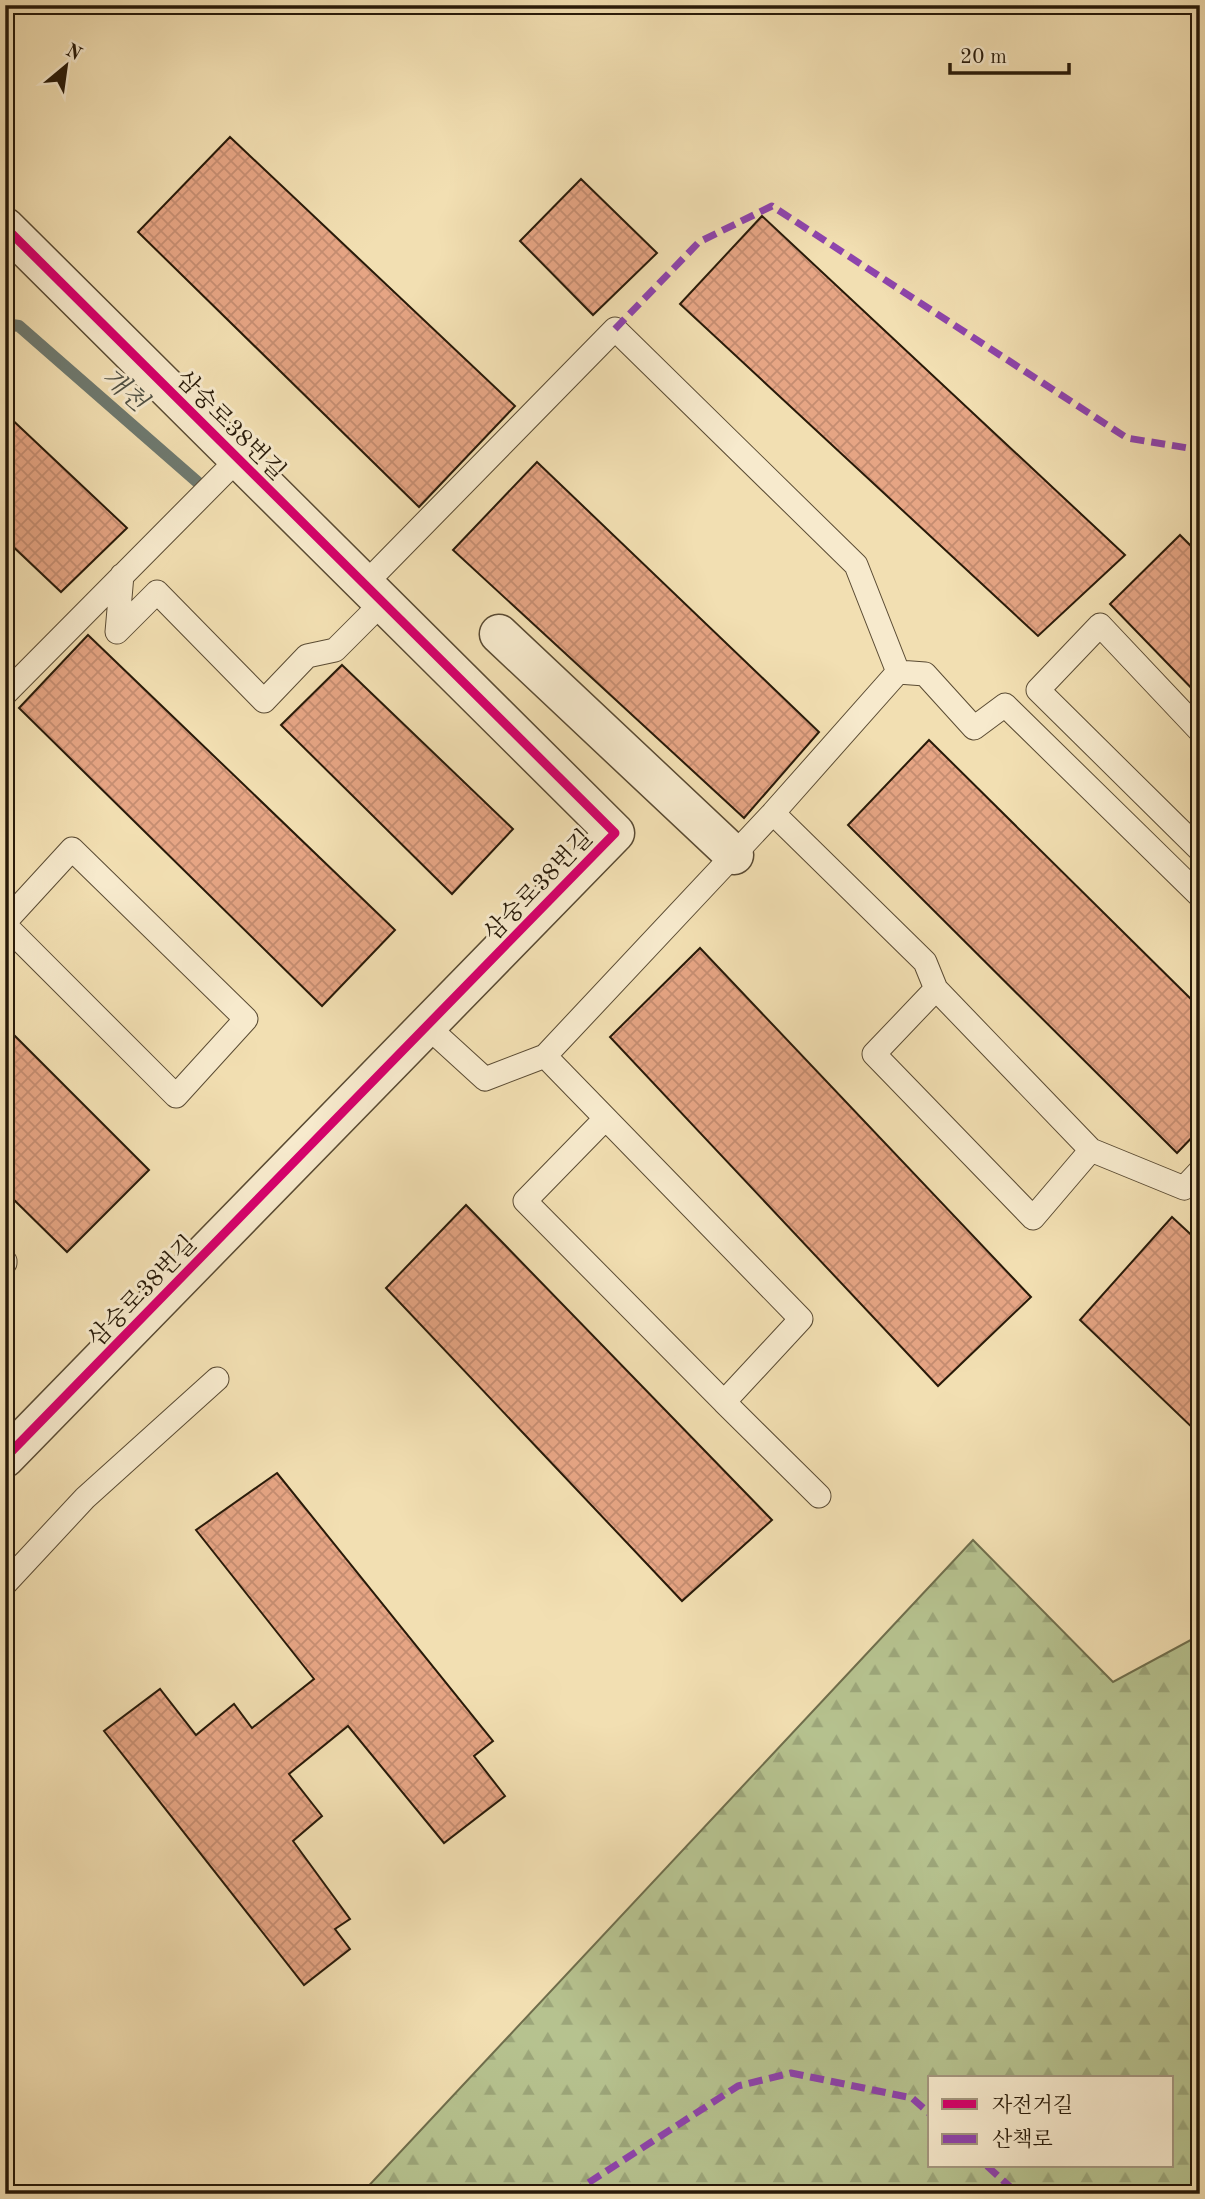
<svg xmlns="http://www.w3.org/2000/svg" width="1205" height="2199" font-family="'Old Standard TT','Noto Serif KR',serif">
<defs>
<pattern id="forest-firs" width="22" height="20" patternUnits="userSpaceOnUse" patternTransform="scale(1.75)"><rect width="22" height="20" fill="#b6c28f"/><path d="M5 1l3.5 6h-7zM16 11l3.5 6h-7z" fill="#9ca67a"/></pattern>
<pattern id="building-cross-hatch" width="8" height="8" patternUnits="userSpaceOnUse" patternTransform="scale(1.75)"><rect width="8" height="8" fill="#e6a584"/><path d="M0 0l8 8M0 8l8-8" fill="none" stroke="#c58d71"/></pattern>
</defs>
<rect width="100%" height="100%" fill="#f2dfb2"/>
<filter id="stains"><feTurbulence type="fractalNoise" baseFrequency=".00286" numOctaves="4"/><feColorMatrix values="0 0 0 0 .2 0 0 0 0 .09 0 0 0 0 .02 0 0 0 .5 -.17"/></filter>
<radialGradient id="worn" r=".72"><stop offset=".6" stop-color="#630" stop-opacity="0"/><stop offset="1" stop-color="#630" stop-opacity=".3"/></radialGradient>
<path fill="url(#forest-firs)" stroke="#6f6e4c" stroke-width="2" fill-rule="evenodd" d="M973,1540l140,142 87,-47v559h-839zM930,2078h242v88h-242z"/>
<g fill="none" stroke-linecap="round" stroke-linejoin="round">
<path stroke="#6f7a70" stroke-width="12" d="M5,324l14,2 183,160"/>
</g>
<path fill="url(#building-cross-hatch)" stroke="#281a09" stroke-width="2" d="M230,137l285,269 -96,101 -281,-275z
M581,179l76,74 -64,62 -73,-74z
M762,216l363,339 -87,81 -358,-332z
M5,413l122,115 -66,64 -56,-53z
M537,462l282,270 -75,86 -291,-268z
M1180,535l20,20v142l-90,-93z
M88,635l307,295 -73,76 -303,-298z
M342,665l171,164 -61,65 -171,-169z
M929,740l271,268v121l-23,24 -329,-328z
M700,948l331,349 -93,89 -328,-349z
M5,1026l144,144 -82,82 -62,-61z
M466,1205l306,315 -90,81 -296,-313z
M1172,1217l28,26v192l-120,-115z
M277,1473l216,268 -19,15 31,40 -61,47 -96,-117 -59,48 33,42 -29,25 57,78 -15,10 15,20 -46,36 -200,-254 56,-42 36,46 38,-31 18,24 62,-49 -118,-149z"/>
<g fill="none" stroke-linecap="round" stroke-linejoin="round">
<g stroke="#5a4b33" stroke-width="25">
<path id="service" d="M122,575l-5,57 40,-40 107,109 43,-45 28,-6 48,-48
M365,584l250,-255 241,236 42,107 -125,141 -228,243
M898,672l27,2 49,54 31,-23 195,191
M5,694l233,-235
M1200,731l-100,-106 -62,65 162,160
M773,813l152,149 11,27 155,161 -58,68 -159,-164 62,-65
M5,922l67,-73 174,170 -70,77 -171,-171
M428,1027l57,52 60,-23 256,263 -77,83 -199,-201 80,-82
M1091,1150l93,38 16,-17
M5,1261v2
M724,1402l95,94
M5,1584l80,-86 132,-119"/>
</g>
<g stroke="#5a4b33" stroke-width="41">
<path id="minor" d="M5,227l610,606 -610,625
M499,634l235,221"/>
</g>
<use href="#service" stroke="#f7eacd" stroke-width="23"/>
<use href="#minor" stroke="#f7eacd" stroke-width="38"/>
<path stroke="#8e44ad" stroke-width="7" stroke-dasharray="14 7" stroke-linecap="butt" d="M615,329l84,-87 73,-36 355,232 73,12
M987,2166l31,28
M571,2194l167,-108 53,-13 121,25 18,16"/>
<g stroke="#f7eacd" stroke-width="13">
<path id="cycleway" d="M5,227l610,606 -610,625"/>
</g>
<use href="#cycleway" stroke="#d6006c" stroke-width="9"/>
</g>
<g text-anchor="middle" stroke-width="6" stroke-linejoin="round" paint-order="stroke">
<g font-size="24" fill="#281a09" stroke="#f7eacd">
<text transform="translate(231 425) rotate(45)" y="8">삼숭로38번길</text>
<text transform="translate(538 885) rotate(-46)" y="8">삼숭로38번길</text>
<text transform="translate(142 1291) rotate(-46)" y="8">삼숭로38번길</text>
</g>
<g font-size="26" font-style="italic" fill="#515245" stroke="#f7eacd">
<text transform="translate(125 389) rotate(41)" y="9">개천</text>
</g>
</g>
<rect width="1205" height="2199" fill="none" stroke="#f2dfb2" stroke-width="28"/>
<rect x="7" y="7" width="1191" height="2185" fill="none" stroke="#281a09" stroke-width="3.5"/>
<rect x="14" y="14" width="1177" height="2171" fill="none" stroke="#281a09" stroke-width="2"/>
<rect x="928" y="2076" width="245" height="91" fill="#f7eacd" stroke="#a4977f" stroke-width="2"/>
<rect x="942" y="2099" width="35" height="10" fill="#d6006c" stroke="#a4977f" stroke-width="2"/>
<text x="992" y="2112" font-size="21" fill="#281a09">자전거길</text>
<rect x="942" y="2134" width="35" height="10" fill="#8e44ad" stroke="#a4977f" stroke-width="2"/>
<text x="992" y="2146" font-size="21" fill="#281a09">산책로</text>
<g transform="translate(66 66) rotate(29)" stroke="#f7eacd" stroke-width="5" paint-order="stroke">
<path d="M0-5L12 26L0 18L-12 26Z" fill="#281a09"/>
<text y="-10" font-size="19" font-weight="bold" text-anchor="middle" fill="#281a09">N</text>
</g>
<path d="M950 63v10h119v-10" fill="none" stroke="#281a09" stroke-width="3.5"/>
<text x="960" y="63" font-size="21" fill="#281a09" stroke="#f7eacd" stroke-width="5" paint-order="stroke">20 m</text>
<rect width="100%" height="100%" filter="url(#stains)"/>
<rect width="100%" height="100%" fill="url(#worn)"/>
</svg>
